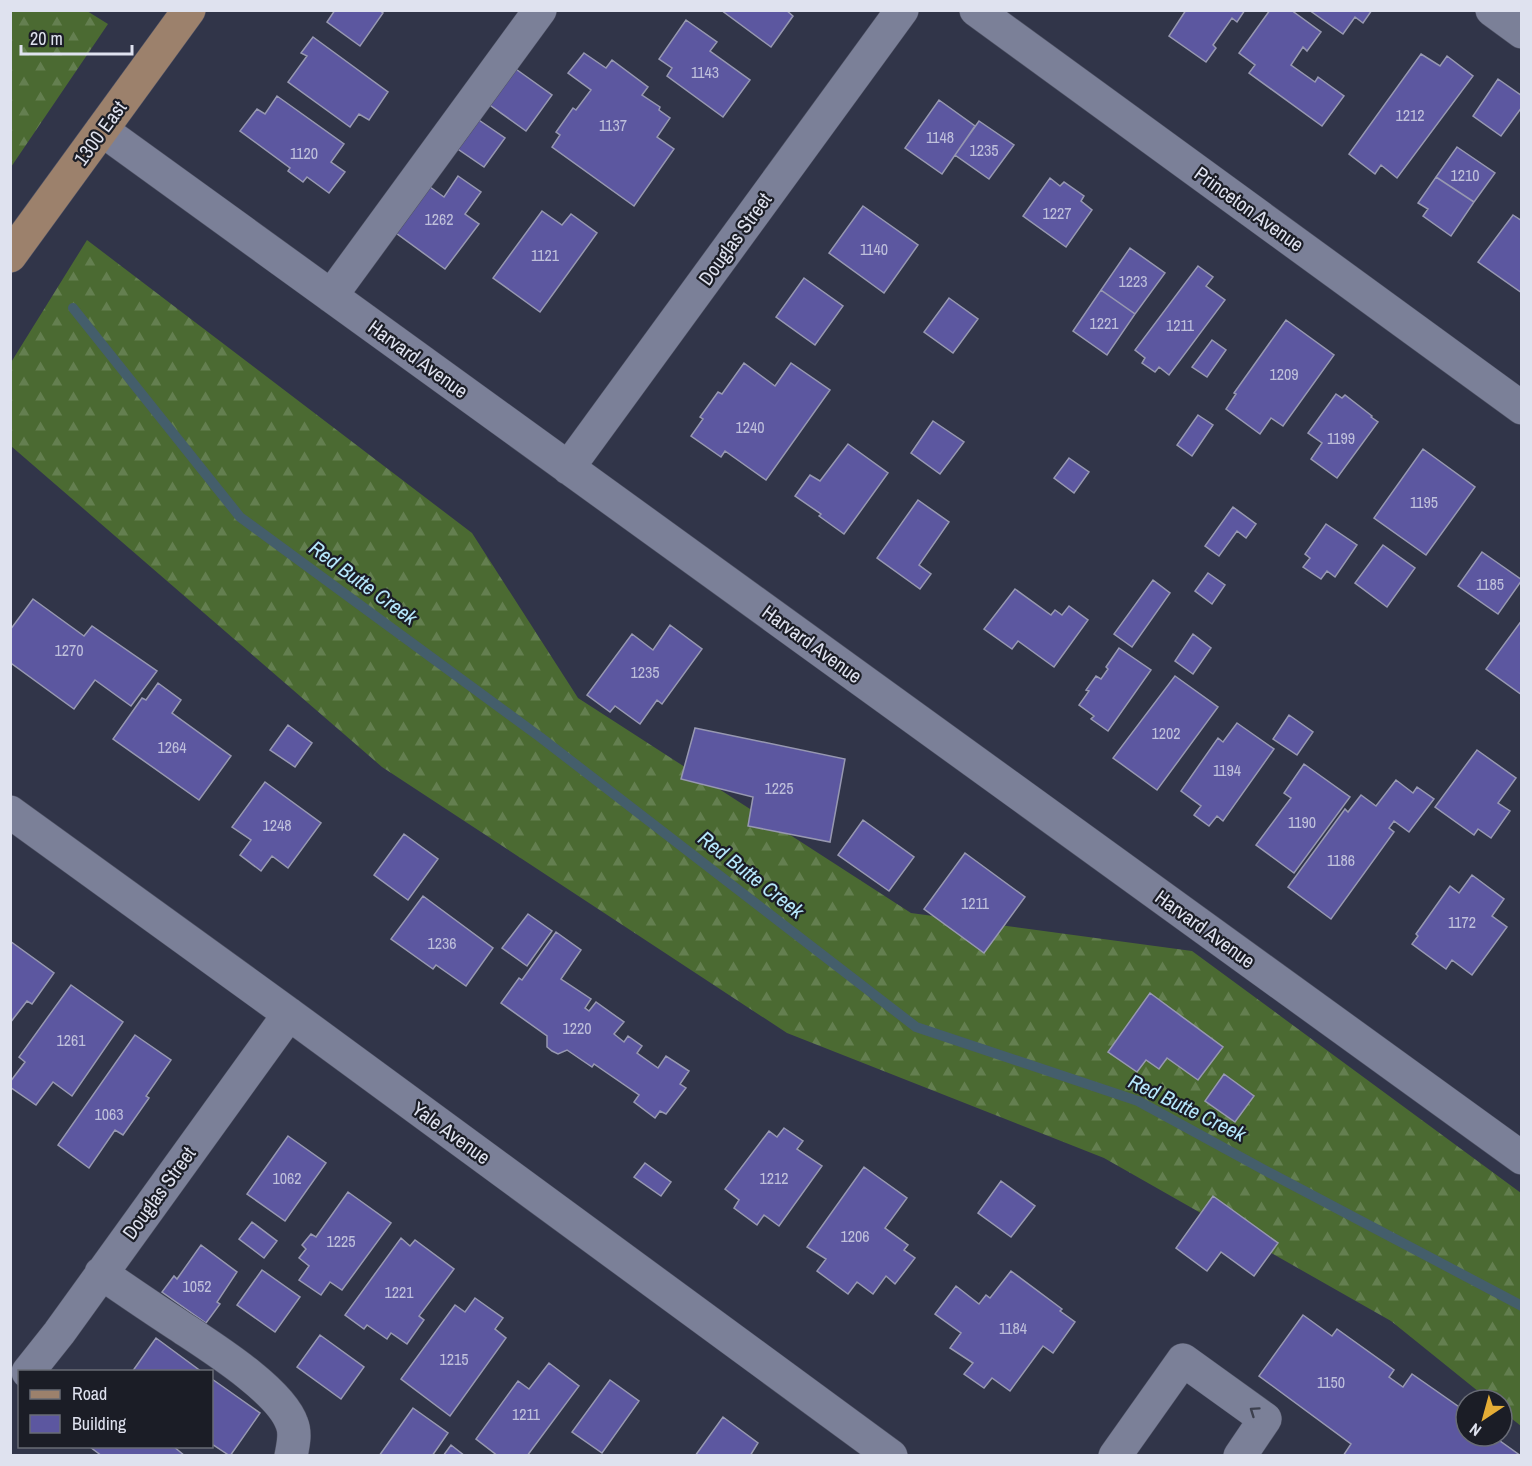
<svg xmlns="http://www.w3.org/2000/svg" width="1532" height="1466" font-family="'Archivo Narrow',sans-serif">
<defs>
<pattern id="forest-firs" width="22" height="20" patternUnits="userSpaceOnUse" patternTransform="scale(1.5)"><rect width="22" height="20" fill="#4b6a32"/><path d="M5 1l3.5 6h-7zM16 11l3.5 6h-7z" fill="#647f50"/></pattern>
</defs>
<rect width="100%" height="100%" fill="#313549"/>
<path fill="url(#forest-firs)" d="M11,10l76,1 21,13 -97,143z
M87,240l385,293 106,165 333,215 281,38 329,242v233l-19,-15v-11h-13l-98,-79 -287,-163 -317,-125 -405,-266 -371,-321 -1,-82z"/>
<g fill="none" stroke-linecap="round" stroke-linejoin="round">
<path stroke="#445e6b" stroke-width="10" d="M73,308l167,209 300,220 376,290 222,74 132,72 252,133"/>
</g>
<path fill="#5c57a0" stroke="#9798b1" stroke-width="1.5" d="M335,10h44l4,3 -23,33 -33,-24z
M721,10h65l7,6 -22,31z
M1186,10h59l-8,12 -5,-4 -19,27 3,3 -10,14 -37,-26z
M1270,10h21l30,22 -14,19 -4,-4 -12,18 24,17 3,-5 26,19 -22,30 -73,-53 6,-8 -16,-12z
M1309,10h63l-9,13 -8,-6 -12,17z
M686,20l31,22 -7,9 40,29 -27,37 -56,-41 5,-8 -13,-9z
M313,37l75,55 -19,28 -10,-6 -9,13 -62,-45 19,-26 -6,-3z
M584,53l22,15 6,-8 36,27 -6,8 18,12 -1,3 11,8 -13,19 17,12 -40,57 -82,-59 8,-12 -4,-3 17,-24 3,2 15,-20 -23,-17z
M1421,54l19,12 7,-10 26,20 -76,102 -16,-13 -6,9 -26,-20z
M513,67l39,28 -26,36 -39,-28z
M1498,79l24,17v11l-21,29 -28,-20z
M277,96l67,48 -13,18 14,10 -16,21 -22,-16 -4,5 -15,-11 2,-3 -50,-37 17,-22 8,5z
M939,100l36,26 -33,48 -37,-26z
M470,114l35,24 -21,29 -35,-24z
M979,121l35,24 -25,34 -34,-24z
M1457,147l38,26 -21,29 -38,-25z
M458,176l23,16 -16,22 14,10 -34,45 -49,-36 34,-46 14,10z
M1436,177l38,25 -23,34 -28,-20 5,-7 -10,-6z
M1050,178l10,8 4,-4 20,14 -3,5 11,9 -26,37 -43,-31z
M863,206l55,39 -34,48 -55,-40z
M542,211l20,14 9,-11 26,19 -57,79 -47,-34z
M1513,215l9,6v72l-44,-31z
M1130,248l35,25 -30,41 -34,-24z
M1198,266l15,11 -7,9 19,14 -56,75 -10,-8 -4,5 -13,-9 3,-5 -10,-8z
M804,278l39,28 -28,39 -39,-28z
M1101,290l34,24 -28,41 -34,-24z
M949,298l29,21 -25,34 -29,-21z
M1286,320l48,35 -51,71 -12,-8 -11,16 -34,-25 10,-15 -2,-1z
M1212,340l14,10 -19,27 -15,-10z
M744,363l31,23 16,-23 39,27 -64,90 -41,-29 -4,6 -30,-21 12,-17 -3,-2 18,-25 4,2z
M1336,394l6,4 3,-3 27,21 -1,1 7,5 -41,56 -26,-19 11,-16 -14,-10z
M1198,415l15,10 -21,31 -15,-11z
M933,421l31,21 -24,32 -29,-21z
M848,444l40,29 -44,61 -25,-18 2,-2 -26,-18 15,-21 10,6z
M1423,449l52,38 -49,68 -52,-37z
M1069,458l20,14 -15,21 -20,-15z
M918,500l31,22 -30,43 12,9 -11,15 -43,-31z
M1233,507l23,17 -10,14 -9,-7 -18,25 -14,-10z
M1326,524l31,21 -22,32 -8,-6 -6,8 -18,-12 7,-9 -5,-4z
M1383,545l32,23 -28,39 -32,-24z
M1482,552l40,28 -24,34 -40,-28z
M1208,573l17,12 -13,19 -17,-13z
M1153,580l17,13 -38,54 -18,-13z
M1015,589l36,26 4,-5 7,5 7,-9 19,14 -34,47 -36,-26 -6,8 -28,-20z
M33,599l51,37 8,-10 65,45 -26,35 -36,-26 -21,29 -62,-45 -2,2v-36z
M1522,620v75l-36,-26z
M670,625l32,24 -40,55 -5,-4 -17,24 -25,-18 -5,6 -23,-17 45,-61 21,16z
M1193,634l18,14 -18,26 -18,-13z
M1119,648l32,22 -43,61 -17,-12 3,-3 -15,-11 10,-14 -3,-1 10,-14 5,3 7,-10 -2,-2z
M1175,676l43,31 -61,83 -44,-32z
M158,683l23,17 -9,13 59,43 -32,44 -86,-61 29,-41 4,2z
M1289,715l24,17 -16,23 -24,-16z
M1237,723l37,26 -51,72 -6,-5 -8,10 -15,-11 7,-9 -20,-15 37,-53 5,4z
M288,725l24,18 -17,24 -25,-17z
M695,728l150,31 -15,83 -82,-16 5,-29 -72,-18z
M1477,750l39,28 -18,25 12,8 -19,27 -13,-9 -4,6 -39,-28z
M1304,764l46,33 -56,76 -38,-28 35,-47 -7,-5z
M1396,780l17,13 4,-6 17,12 -25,33 -15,-11 -5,7 5,4 -63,87 -43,-32 57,-78 3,3 13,-17 15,11z
M265,782l56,41 -33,45 -16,-12 -11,15 -21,-16 11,-15 -19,-13z
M863,820l51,37 -25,34 -51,-36z
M404,834l34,25 -30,41 -34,-25z
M965,853l60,44 -41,56 -60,-44z
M1472,875l32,24 -12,17 15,11 -35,48 -20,-15 -6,9 -34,-25 6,-8 -2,-2 34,-48 9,7z
M423,896l70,52 -27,38 -30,-21 -3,4 -42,-30z
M528,914l24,17 -25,35 -25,-18z
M556,932l25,18 -20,29 30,20 -6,9 4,3 7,-9 28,20 -10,12 10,8 4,-6 14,10 -5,7 21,15 8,-12 23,15 -9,13 6,4 -20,26 -6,-3 -5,7 -21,-16 5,-7 -45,-31 -2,3 -25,-17 -9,4 -6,-3 -5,-4v-11l-46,-33 18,-25 3,2z
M10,941l44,32 -22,31 -5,-3 -17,22z
M71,985l52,37 -51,74 -19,-14 -17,23 -26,-18v-5l15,-20 -6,-5z
M1150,993l73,54 -25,33 -31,-22 -8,11 -13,-9 -9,12 -29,-20z
M135,1035l36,25 -25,36 3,2 -26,37 -8,-5 -26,38 -31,-23z
M1224,1074l30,22 -19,26 -30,-21z
M784,1128l19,13 -6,8 25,17 -43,60 -15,-11 -7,10 -23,-17 5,-8 -14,-11 44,-58 8,6z
M288,1136l38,27 -41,58 -38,-27z
M645,1163l26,19 -10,14 -27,-19z
M864,1167l43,31 -22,30 23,17 -4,5 11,8 -20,26 -9,-8 -13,18 -16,-12 -9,12 -31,-23 9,-12 -19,-12z
M1001,1181l34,25 -24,31 -33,-24z
M348,1192l43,31 -49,67 -12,-8 -9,13 -22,-15 10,-14 -10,-8 7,-9 -4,-4 9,-11 5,3z
M1213,1196l65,47 -24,33 -33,-24 -14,19 -31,-23z
M252,1222l25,19 -13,17 -25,-19z
M401,1238l9,8 5,-6 39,29 -35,47 5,4 -17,24 -16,-11 -4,6 -20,-14 -3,4 -19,-14z
M201,1245l36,27 -20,30 3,2 -14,19 -44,-31 12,-16 3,3z
M262,1270l38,27 -25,35 -38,-27z
M1011,1271l51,38 -2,2 15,11 -22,31 -10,-7 -33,45 -18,-13 -8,10 -20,-14 9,-11 -23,-15 11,-15 -26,-19 21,-28 23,18 7,-9 4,3z
M475,1298l28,20 -8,11 11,9 -56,78 -49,-37 54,-74 10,7z
M1303,1315l29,21 5,-7 57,41 -5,7 14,10 9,-13 50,35 -2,3 6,5v19h27l28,20h-178l8,-12 -92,-68z
M320,1335l44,32 -23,32 -44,-32z
M156,1338l46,34h-70z
M549,1363l30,23 -52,70h-29l-22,-17 42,-58 11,8z
M212,1379l48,34 -30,43 -18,-12z
M610,1380l29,21 -37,52 -30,-21z
M413,1408l35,25 -16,23h-53z
M723,1417l35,26 -8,13h-55z
M451,1445l14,11h-22z
M173,1446l12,10h-83l-12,-9z"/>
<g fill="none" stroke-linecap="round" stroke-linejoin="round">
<g stroke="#505365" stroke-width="34">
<path id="minor" d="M976,10l546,398
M1492,10l30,22
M102,130l1420,1028
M331,296l209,-286
M568,468l334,-458
M10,812l279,202 602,442
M101,1273c26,18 51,35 77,52 30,20 103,65 114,99 4,10 1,21 -1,32
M28,1372l31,-39 230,-319
M1115,1456l68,-96 82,59 -25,37"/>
</g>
<g stroke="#505365" stroke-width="34">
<path id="major" d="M10,256l179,-246"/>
</g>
<use href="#minor" stroke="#7b8098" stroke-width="33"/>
<use href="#major" stroke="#9c816c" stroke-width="33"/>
</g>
<defs><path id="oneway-chevron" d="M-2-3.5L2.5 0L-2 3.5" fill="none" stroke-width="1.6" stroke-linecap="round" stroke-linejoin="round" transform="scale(1.5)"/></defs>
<use stroke="#3d404e" href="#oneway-chevron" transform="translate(1254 1411) rotate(-145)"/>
<g text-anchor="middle" stroke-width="4.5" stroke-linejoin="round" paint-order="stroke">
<g font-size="16" fill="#bebfdb">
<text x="705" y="78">1143</text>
<text x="1410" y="121">1212</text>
<text x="613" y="131">1137</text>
<text x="940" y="143">1148</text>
<text x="984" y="156">1235</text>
<text x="304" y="159">1120</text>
<text x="1465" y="181">1210</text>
<text x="1057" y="219">1227</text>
<text x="439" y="225">1262</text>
<text x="874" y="255">1140</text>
<text x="545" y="261">1121</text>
<text x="1133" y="287">1223</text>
<text x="1104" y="329">1221</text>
<text x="1180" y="331">1211</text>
<text x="1284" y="380">1209</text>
<text x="750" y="433">1240</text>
<text x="1341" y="444">1199</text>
<text x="1424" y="508">1195</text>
<text x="1490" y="590">1185</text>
<text x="69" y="656">1270</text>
<text x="645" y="678">1235</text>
<text x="1166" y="739">1202</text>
<text x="172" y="753">1264</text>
<text x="1227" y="776">1194</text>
<text x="779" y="794">1225</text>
<text x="1302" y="828">1190</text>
<text x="277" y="831">1248</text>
<text x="1341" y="866">1186</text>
<text x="975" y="909">1211</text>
<text x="1462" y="928">1172</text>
<text x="442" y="949">1236</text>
<text x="577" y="1034">1220</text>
<text x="71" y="1046">1261</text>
<text x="109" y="1120">1063</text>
<text x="287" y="1184">1062</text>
<text x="774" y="1184">1212</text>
<text x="855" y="1242">1206</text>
<text x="341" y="1247">1225</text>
<text x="197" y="1292">1052</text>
<text x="399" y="1298">1221</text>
<text x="1013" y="1334">1184</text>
<text x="454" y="1365">1215</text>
<text x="1331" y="1388">1150</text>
<text x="526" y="1420">1211</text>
</g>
<g font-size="20" fill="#dfe2ef" stroke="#1b1d26">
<text transform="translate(100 133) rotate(-54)" y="7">1300 East</text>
<text transform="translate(1249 209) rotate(36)" y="7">Princeton Avenue</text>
<text transform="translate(735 239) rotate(-54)" y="7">Douglas Street</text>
<text transform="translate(418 359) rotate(36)" y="7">Harvard Avenue</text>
<text transform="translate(812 644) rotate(36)" y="7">Harvard Avenue</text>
<text transform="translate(1205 929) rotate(36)" y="7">Harvard Avenue</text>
<text transform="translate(451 1133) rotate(36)" y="7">Yale Avenue</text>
<text transform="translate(159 1193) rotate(-54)" y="7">Douglas Street</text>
</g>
<g font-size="21" font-style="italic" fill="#b6e7fc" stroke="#1b1d26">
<text transform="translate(363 583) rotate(36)" y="7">Red Butte Creek</text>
<text transform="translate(751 875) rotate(38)" y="7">Red Butte Creek</text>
<text transform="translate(1187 1108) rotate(26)" y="7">Red Butte Creek</text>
</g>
</g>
<rect width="1532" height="1466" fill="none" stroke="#dfe2ef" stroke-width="24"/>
<rect x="18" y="1370" width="195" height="78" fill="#1b1d26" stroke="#696c76" stroke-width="1.5"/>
<rect x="30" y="1390" width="30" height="9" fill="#9c816c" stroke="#696c76" stroke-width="1.5"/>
<text x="72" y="1400" font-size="18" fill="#dfe2ef">Road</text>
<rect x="30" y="1415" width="30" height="18" fill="#5c57a0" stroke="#696c76" stroke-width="1.5"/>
<text x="72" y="1430" font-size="18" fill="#dfe2ef">Building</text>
<g transform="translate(1484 1418) rotate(216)"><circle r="28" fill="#1b1d26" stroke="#696c76" stroke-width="1.5"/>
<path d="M0-4.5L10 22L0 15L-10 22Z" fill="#e5ad36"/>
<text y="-9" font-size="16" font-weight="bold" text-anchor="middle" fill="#dfe2ef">N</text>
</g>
<path d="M21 45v9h111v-9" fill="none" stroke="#dfe2ef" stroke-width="3"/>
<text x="30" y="45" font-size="18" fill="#dfe2ef" stroke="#1b1d26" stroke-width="4.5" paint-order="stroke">20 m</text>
</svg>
